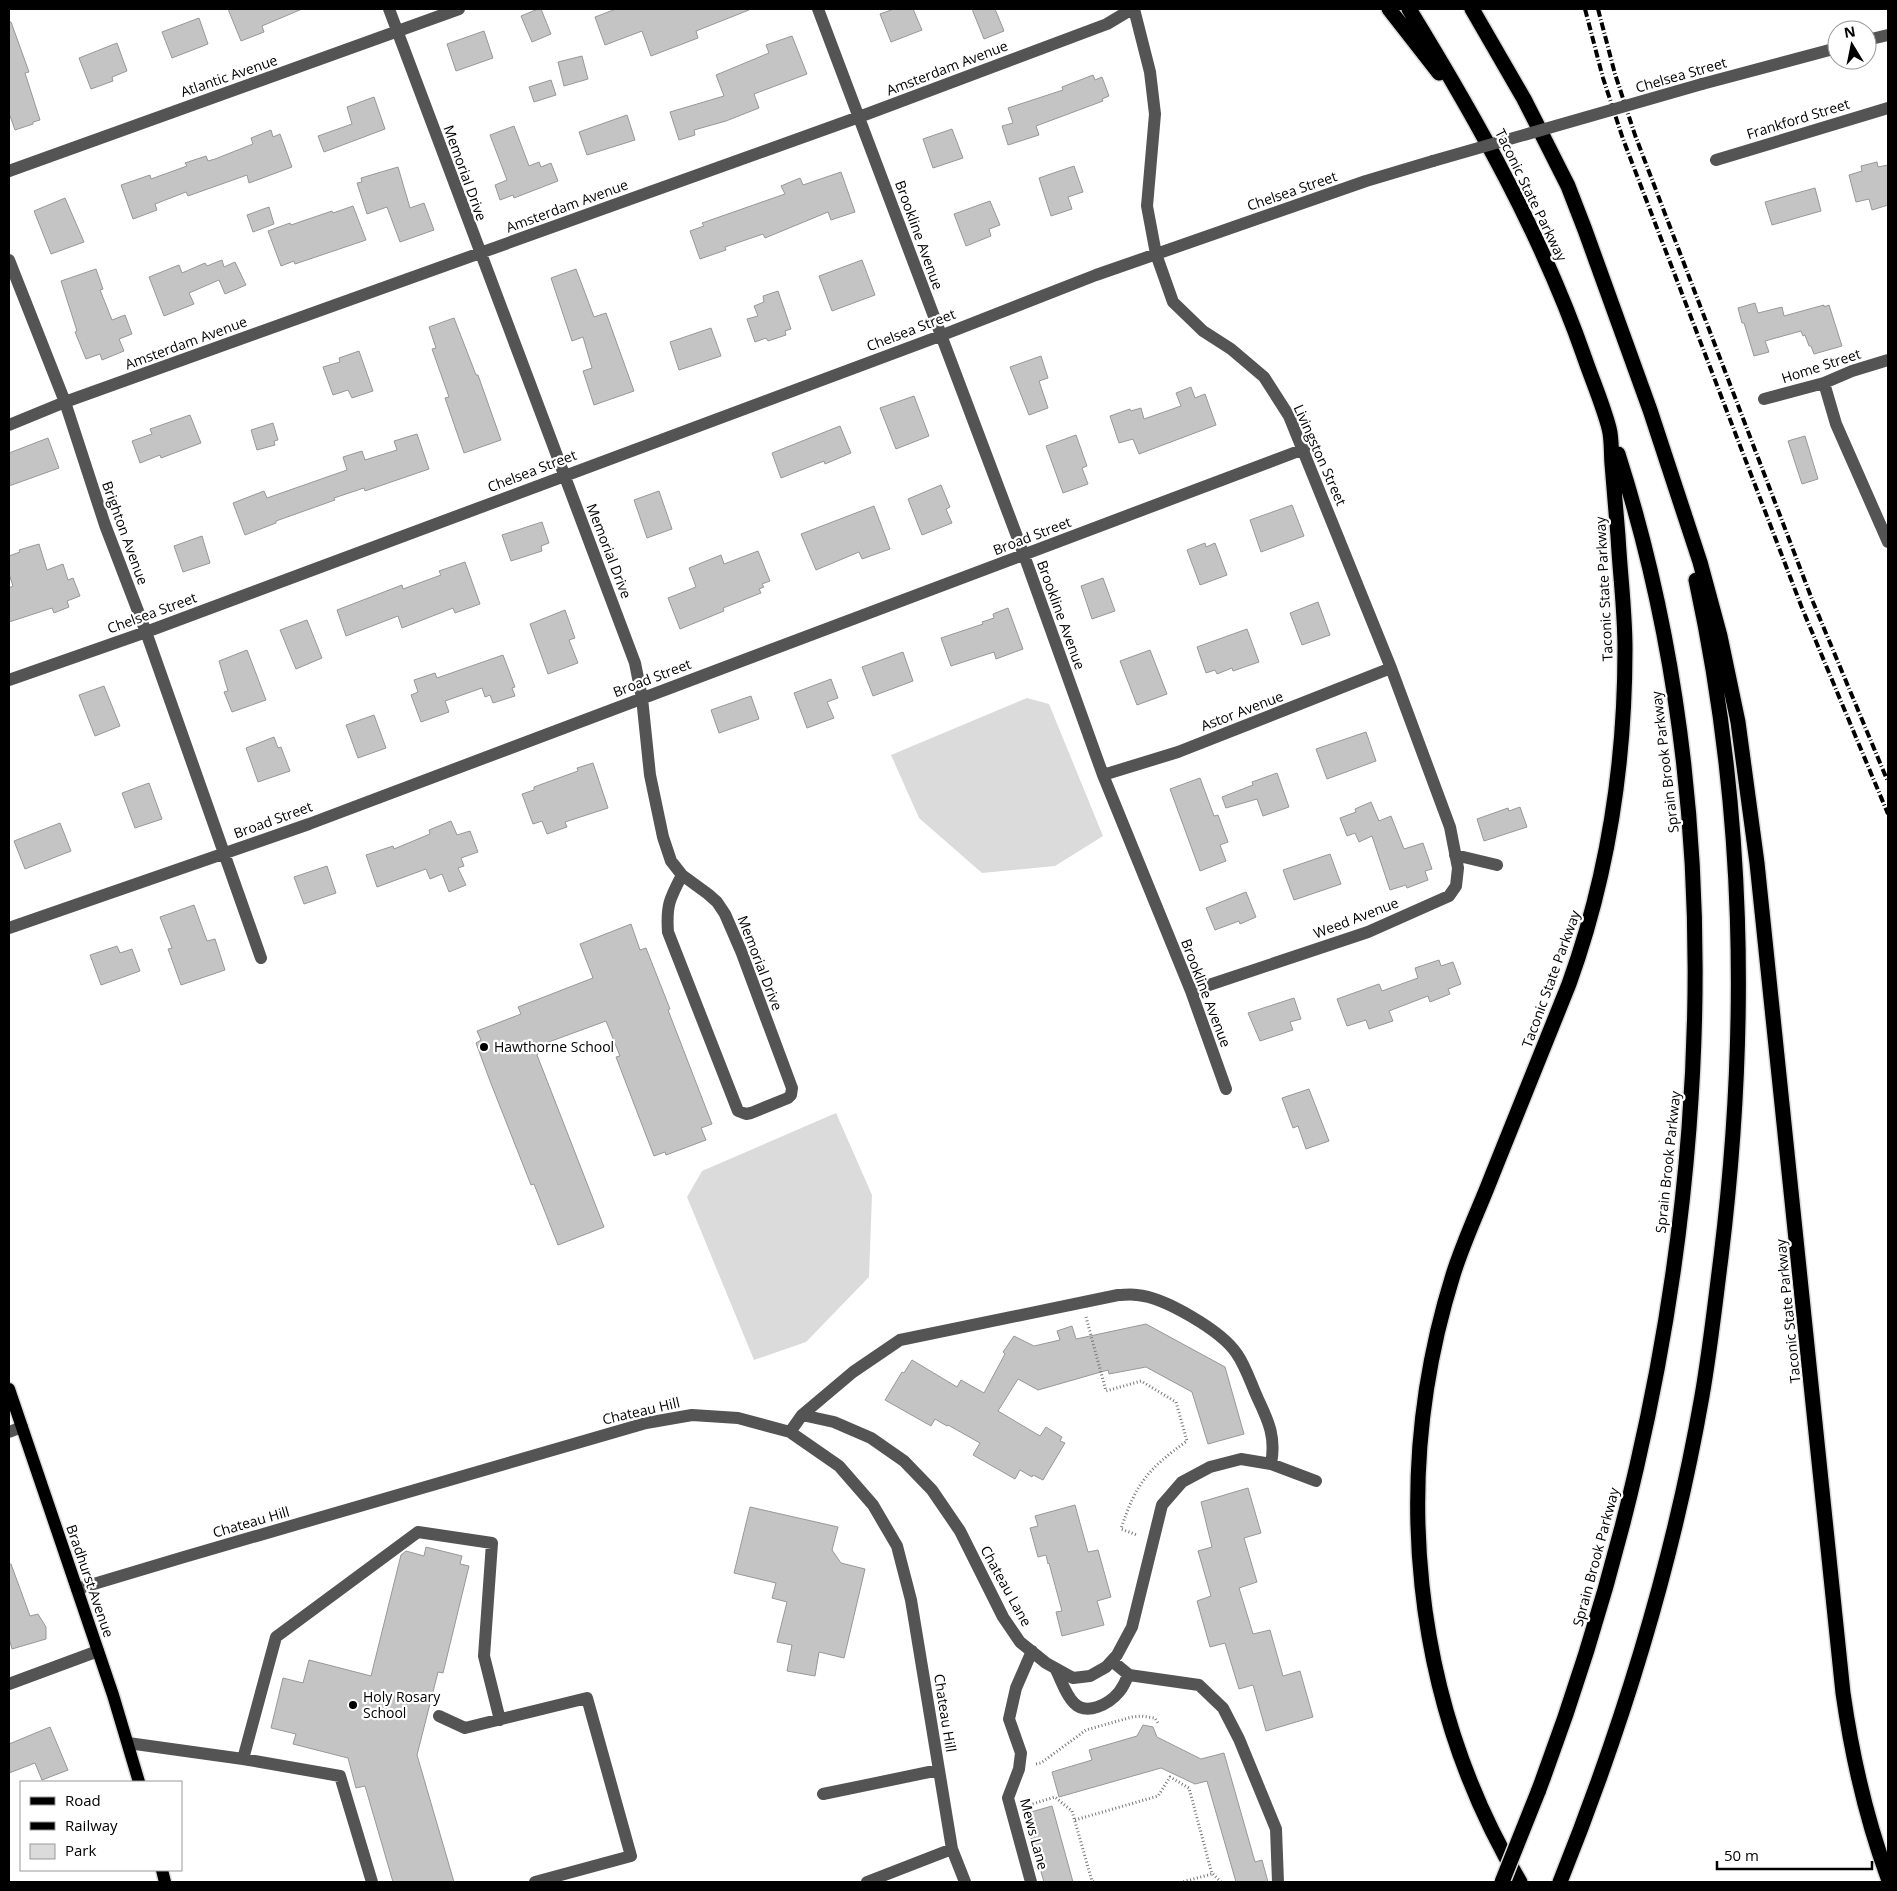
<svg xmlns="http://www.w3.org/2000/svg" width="1897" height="1891" font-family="'Open Sans',sans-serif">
<rect width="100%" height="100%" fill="#fff"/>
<path fill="#dbdbdb" d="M1027,698l22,6 54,132 -48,30 -73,7 -63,-55 -28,-63z
M836,1113l36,82 -3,82 -63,65 -52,18 -67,-163 15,-26z"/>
<path fill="#c4c4c4" stroke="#989898" d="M228,9h74l-40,17 2,6 -23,9z
M538,9h3l10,25 -19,8 -11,-26z
M616,9h133v1l-53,21 2,7 -47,18 -9,-25 -37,14 -10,-28z
M894,9h19l9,21 -31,12 -11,-28z
M972,9h23l9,22 -20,8z
M199,18l9,26 -36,14 -10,-26z
M9,22h2l18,50 -4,1 15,47 -7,2v2l-18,6 -6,-17z
M484,31l9,27 -37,13 -9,-27z
M792,36l15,38 -53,20 5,14 -33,13 -32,9 1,5 -16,5 -9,-28 54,-16 -8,-21 53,-22 -3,-8z
M117,43l10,28 -15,6 1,4 -22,8 -12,-31z
M582,56l6,23 -24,7 -6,-24z
M1093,75l2,5 7,-3 7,19 -7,3 1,2 -67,25 3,9 -31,10 -6,-19 11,-3 -5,-15 55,-18 -1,-3z
M551,80l5,15 -22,7 -5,-15z
M374,97l11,32 -61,23 -6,-16 34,-12 -5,-17z
M627,115l8,25 -48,15 -8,-23z
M514,126l15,40 10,-4 2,5 10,-4 7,18 -44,17 -1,-3 -13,5 -5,-15 12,-5 -17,-45z
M952,129l11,29 -30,10 -10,-29z
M271,130l2,7 7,-3 12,33 -43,16 -2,-8 -59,21 -2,-4 -31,12 2,6 -24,9 -12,-34 29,-10 1,4 36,-13 -2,-3 21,-7 2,5 7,-2 38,-15 -2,-6z
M1877,162l1,5 10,-2v40l-16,5 -3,-11 -13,3 -7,-27 13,-4 -1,-5z
M1074,166l9,26 -15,5 4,12 -21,7 -12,-38z
M398,167l12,41 14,-5 10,27 -34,12 -13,-35 -20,7 -10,-31 5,-1 -1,-4z
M841,172l14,40 -24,8 -3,-8 -63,26 -2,-4 -38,13 1,3 -26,9 -10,-28 14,-5 -2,-3 83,-29 -4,-8 19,-8 3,7z
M1815,188l6,23 -49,14 -7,-23z
M65,198l19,44 -33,12 -17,-43z
M990,201l10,24 -11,4 2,7 -25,10 -12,-32z
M353,206l13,34 -71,24 -1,-3 -13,5 -13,-35 22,-8 1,2 41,-14 1,2z
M269,207l5,17 -21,8 -6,-17z
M222,260l2,7 11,-5 11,23 -21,9 -6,-14 -30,13 5,11 -30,12 -15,-39 30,-12 3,8 23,-10 2,3z
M862,260l13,35 -43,16 -13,-35z
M96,269l7,20 -3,1 12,30 13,-5 7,19 -13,5 5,12 -22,9 -2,-6 -14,5 -11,-27 2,-1 -16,-50z
M576,269l18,48 12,-4 28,78 -40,14 -11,-34 9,-3 -9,-31 -11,4 -21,-63z
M778,291l13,38 -6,2 1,4 -18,6 -2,-3 -11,4 -8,-23 11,-3 -4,-10 10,-4 -1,-6z
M1755,303l3,10 24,-6 2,9 40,-11v2l5,-2 13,41 -28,8 -3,-8h-2l-4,-11 -2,1 -2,-5 -36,10 4,11 -15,4 -10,-33h-2l-4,-15z
M454,318l22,57h2l23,65 -37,13 -19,-55 4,-1 -17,-48 4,-1 -7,-21z
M711,328l10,28 -42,14 -9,-28z
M359,351l14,40 -21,7 -4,-8 -15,5 -10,-28 17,-5 -1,-4z
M1041,356l7,22 -9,3 9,27 -19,7 -19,-48z
M1191,387l4,11 10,-4 11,31 -77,29 -6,-15 -14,4 -9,-27 20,-7 1,2 10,-3 3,11 37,-13 -5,-13z
M914,396l15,40 -33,13 -16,-41z
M190,415l11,28 -40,15 -1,-3 -20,8 -8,-22 20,-7 -2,-5z
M273,423l5,17 -4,1 1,4 -18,5 -6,-20z
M840,426l11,27 -26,11 -1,-3 -43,17 -9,-25z
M417,434l12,35 -64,22 -1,-3 -30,10 1,2 -59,21v2l-31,12 -12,-32 31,-12 3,7 80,-28 -4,-13 19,-6 3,9 32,-10 -3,-9z
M1076,435l11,31 -5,2 6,16 -25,9 -17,-47z
M1805,436l13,43 -16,5 -14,-43z
M48,438l11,30 -50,18v-33z
M941,485l9,22 -4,2 6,14 -30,12 -14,-36z
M659,491l13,38 -25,9 -13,-38z
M1292,505l12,31 -43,16 -11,-32z
M874,506l16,43 -28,10 -3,-7 -43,18 -15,-36z
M542,522l7,21 -8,3 1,5 -31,10 -9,-26z
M202,536l8,27 -27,9 -9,-26z
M1205,543l1,4 9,-4 12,32 -27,10 -13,-35z
M39,544l8,26 16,-6 5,16 5,-2 7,18 -13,5 2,6 -15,6 -2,-5 -43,14v-34l4,-2 -4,-12v-18l11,-4 -1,-2z
M758,551l12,30 -8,3 2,3 -5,2 2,4 -38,15 1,3 -44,18 -12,-31 28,-11 -7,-19 32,-13 3,9z
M465,562l15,42 -25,9 -2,-5 -51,20 -4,-12 -52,20 -9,-26 65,-25 1,4 38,-14 -2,-4z
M1103,578l12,33 -23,8 -11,-33z
M1318,602l12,33 -28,10 -12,-32z
M1008,608l15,41 -27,10 -2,-7 -43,14 -10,-28 42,-14 -1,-2 12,-4 -1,-4z
M565,610l10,28 -6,2 9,23 -30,11 -18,-50z
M307,620l15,38 -26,11 -16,-39z
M1247,629l12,33 -26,9 -1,-3 -15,6 -2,-4 -9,3 -9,-26z
M247,650l19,50 -34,12 -8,-20 4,-1 -9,-30z
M1150,650l17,44 -30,11 -17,-44z
M903,652l10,29 -40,15 -11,-29z
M503,655l12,32 -3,1 3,8 -22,7 -3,-8 -5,2 -3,-9 -37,13 4,11 -28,10 -10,-27 7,-3 -4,-12 21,-7 2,5z
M831,679l7,19 -11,4 7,16 -27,10 -13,-35z
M104,686l16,40 -25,10 -16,-41z
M751,696l8,23 -40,14 -8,-23z
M374,715l12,33 -28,10 -12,-33z
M1366,732l10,29 -49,18 -11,-30z
M274,737l4,11 3,-1 9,24 -32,11 -12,-34z
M593,763l15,45 -43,14 2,5 -20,7 -5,-13 -9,3 -11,-30 12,-4v-3l44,-16 -1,-3z
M1277,773l12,34 -26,9 -6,-17 -31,9 -4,-11 31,-12 -1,-3z
M1200,778l14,38 4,-1 10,27 -8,3 6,16 -26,10 -30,-82z
M149,783l13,36 -27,9 -13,-35z
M1371,802l8,19 12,-5 13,33 19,-6 9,26 -7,2 3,9 -21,8 -1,-3 -16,5 -18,-54 -13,6 -4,-9 -8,3 -7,-18 16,-6 -1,-3z
M1520,807l7,20 -43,14 -7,-22 31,-11 1,3z
M451,821l6,14 13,-4 8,21 -17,6 3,8 -6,2 8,17 -17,7 -7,-18 -12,5 -4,-10 -49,18 -11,-32 27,-9 1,3 36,-15 -1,-4z
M60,823l11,28 -46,18 -11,-28z
M1330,854l11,30 -47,16 -11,-30z
M327,866l9,27 -32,11 -10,-27z
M1246,892l10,25 -16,7 -1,-3 -24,9 -9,-22z
M194,905l13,36 8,-2 10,31 -44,15 -13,-36 4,-1 -12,-31z
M631,924l9,26 6,-2 24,61 -2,1 44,114 -11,4 5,12 -40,15 -1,-3 -11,4 -38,-99 4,-1 -14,-35 -60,22 -9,12 67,172 -46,18 -24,-61 -3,1 -41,-104 -14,-38 5,-3 -4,-9 44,-17 -3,-7 75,-29 -13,-34z
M117,946l3,7 12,-4 8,22 -39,14 -11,-30z
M1439,960l2,6 12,-4 8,22 -13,5 2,5 -20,8 -2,-6 -39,15 4,10 -24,8 -3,-9 -19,6 -10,-27 42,-15 3,7 36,-13 -3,-10z
M1294,998l7,21 -11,3 3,8 -33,11 -12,-28z
M1309,1089l20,52 -23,8 -8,-23 -5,2 -11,-30z
M1146,1324l79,43 19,67 -36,10 -16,-52 -46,-25 -37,7 -1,-4 -70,20 -20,-11 -20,32 42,25 6,-9 16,10 -2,4 5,2 -22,37 -10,-5 -1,2 -12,-7 -5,9 -42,-24 7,-12 -32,-18 -1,1 -12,-7 -4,7 -46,-26 17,-28 2,1 8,-13 45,27 4,-7 23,13 21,-39 -2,-2 11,-16 20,10 26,-6 -3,-9 15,-5 4,13z
M1248,1488l13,45 -17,5 13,44 -18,6 14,46 17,-4 13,46 17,-5 13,46 -47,14 -13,-46 -14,4 -14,-46 -15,4 -13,-46 14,-5 -13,-45 14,-4 -11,-45z
M1075,1505l13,47 10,-2 13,47 -14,4 7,24 -42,11 -6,-24 6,-1 -13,-48 -1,1 -2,-9 -8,2 -8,-29 8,-2 -3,-10z
M750,1507l88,20 -6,23 9,13 24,6 -21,89 -25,-6 -4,24 -28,-5 5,-26 -15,-3 10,-40 -15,-4 4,-15 -42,-10z
M426,1547l36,9 -2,8 9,2 -26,107 -5,-1 -21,83 37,127h-61l-28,-96 -9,2 -8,-30 -55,-14 3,-10 -25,-6 12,-50 20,5 6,-23 62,16 30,-121 5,-4 18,5z
M9,1564h2l19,52 8,-2 8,13v12l-34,10 -3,-11z
M1143,1725l10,2 4,10 44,22 23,-6 31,109 7,-2 6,22h-32l-29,-101 -12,3 -34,-16 -102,29 -7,-25 40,-12 -3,-10 48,-14z
M50,1727l18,43 -26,10 -7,-17 -26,10v-29z
M1052,1806l21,76h-29l-20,-68z"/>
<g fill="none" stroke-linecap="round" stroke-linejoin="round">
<g stroke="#dbdbdb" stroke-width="15">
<path id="major" d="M9,1389l104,306 26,87
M162,1870l3,12"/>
</g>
<g stroke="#dbdbdb" stroke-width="18">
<path id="highway" d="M1389,9l50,64
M1409,9c68,111 133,226 176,350 8,23 18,46 24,69 3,11 2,24 3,36 2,24 4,48 6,72 2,38 7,75 7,113 0,115 -17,227 -56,335 -25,63 -51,126 -76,189 -13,34 -29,67 -40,102 -63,202 -42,424 67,607
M1472,9l52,90 44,87 17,44 65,180 50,152 20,74 18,86 19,141 86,830c9,63 23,125 45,185
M1538,1792c158,-418 218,-906 80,-1338
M1560,1882c63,-157 113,-319 142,-486 8,-46 13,-92 19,-139 28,-229 24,-450 -25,-677"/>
</g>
<path stroke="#767676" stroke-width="3" stroke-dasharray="1 2.5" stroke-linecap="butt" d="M1086,1317l20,74 35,-10 35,21 11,39c-39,28 -51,42 -66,88l16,6
M1036,1764l5,-1 45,-33 46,-13 9,-1 14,2 3,5
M1026,1806l29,-9 17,14 20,70 2,1
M1075,1820l83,-24 12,-19 19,11 23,86 -30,8
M1213,1874l8,8"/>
<path stroke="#545454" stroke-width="12" d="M389,9l246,654 7,35 8,77 13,62 8,24 11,14 26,19 9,8 8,12 16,37 51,137 -1,7 -3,3 -37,15 -5,1 -8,-3 -70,-179c-2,-27 2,-34 14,-57
M818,9l206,546 79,220 88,216 35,98
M1134,9l16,63 5,42 -8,92 9,48 17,48 30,29 28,18 33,28 25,39 102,252 59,159 8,41 -2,18 -7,10 -81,36 -177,59
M1867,40l21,-5
M1702,84l135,-36
M1716,160l172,-52
M9,171l450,-162
M9,260l56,142 40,123 41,107 115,326
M1824,383l12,41 52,118
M1764,399l60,-16 28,-12 36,-11
M9,425l56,-23 794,-285 248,-93 25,-15
M9,680l137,-48 794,-296 156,-61 270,-94 67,-20
M1103,775l75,-23 213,-84
M1455,855l42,10
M9,928l300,-104 995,-375
M802,1415l32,7 37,16 33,23 28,29 28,41 43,86 17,25 26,21 27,15 17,-2 16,-9 11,-12 15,-28 30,-122 20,-23 28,-15 31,-8 30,5 45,17
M9,1432l13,-5
M790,1432l12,-17 51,-43 47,-32 218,-45c6,0 13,-1 19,0 27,2 85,36 100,59 9,13 14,30 21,45 11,23 18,39 13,65
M77,1589l107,-32 462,-134 46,-8 46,3 52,14 49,34 34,39 24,41 14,54 41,249 13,33
M1112,1661l17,14 70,10 24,23 16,31 37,90 2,53
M1055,1668c6,11 10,26 19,35 13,13 35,1 45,-11 4,-5 7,-11 9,-17
M9,1684l89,-33
M439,1716l26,12 122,-30 44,158 -96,26
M128,1743l115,16 97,17 32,106
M243,1759l33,-122 142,-105 74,11 -8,113 16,64
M823,1794l116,-24
M867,1882l85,-33
M1031,1882l-23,-84 11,-29 2,-16 -12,-34 7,-31 16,-37"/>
<use href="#major" stroke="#000" stroke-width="12"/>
<use href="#highway" stroke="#000" stroke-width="15"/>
<path stroke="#000" stroke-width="4" stroke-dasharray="8 2.5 1 2.5" stroke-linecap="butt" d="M1585,9l18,69 20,61 179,469 86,206
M1598,9l17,65 20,61 178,467 75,180"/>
<g stroke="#dbdbdb" stroke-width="18" stroke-linecap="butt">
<path id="highway-bridge" d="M1502,1882l36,-90"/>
</g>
<path stroke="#545454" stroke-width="12" d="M1433,161l269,-77"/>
<use href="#highway-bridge" stroke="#000" stroke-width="15"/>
</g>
<g fill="#000" stroke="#fff" stroke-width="2">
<circle cx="484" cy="1047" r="5"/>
<circle cx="353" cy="1705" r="5"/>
</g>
<g text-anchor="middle" stroke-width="4.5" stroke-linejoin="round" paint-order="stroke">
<g font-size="14" fill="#000" stroke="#fff">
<text transform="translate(947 68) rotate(-21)" y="5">Amsterdam Avenue</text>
<text transform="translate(1681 75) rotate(-16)" y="5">Chelsea Street</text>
<text transform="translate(229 76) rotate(-19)" y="5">Atlantic Avenue</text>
<text transform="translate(1798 119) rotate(-17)" y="5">Frankford Street</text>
<text transform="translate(465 173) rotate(70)" y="5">Memorial Drive</text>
<text transform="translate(1292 191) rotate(-19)" y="5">Chelsea Street</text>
<text transform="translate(1531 195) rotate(64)" y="5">Taconic State Parkway</text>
<text transform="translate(567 206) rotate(-20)" y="5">Amsterdam Avenue</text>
<text transform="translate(919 235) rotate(70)" y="5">Brookline Avenue</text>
<text transform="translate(911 330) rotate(-21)" y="5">Chelsea Street</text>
<text transform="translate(186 343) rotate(-20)" y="5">Amsterdam Avenue</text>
<text transform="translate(1821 366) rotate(-18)" y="5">Home Street</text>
<text transform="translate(1320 455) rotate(66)" y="5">Livingston Street</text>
<text transform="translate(532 471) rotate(-21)" y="5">Chelsea Street</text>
<text transform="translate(125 533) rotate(70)" y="5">Brighton Avenue</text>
<text transform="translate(1032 536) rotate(-21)" y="5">Broad Street</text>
<text transform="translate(609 551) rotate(69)" y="5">Memorial Drive</text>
<text transform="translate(1604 589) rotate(-93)" y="5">Taconic State Parkway</text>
<text transform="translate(152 613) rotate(-20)" y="5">Chelsea Street</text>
<text transform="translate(1061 615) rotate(70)" y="5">Brookline Avenue</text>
<text transform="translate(652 678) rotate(-21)" y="5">Broad Street</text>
<text transform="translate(1242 711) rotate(-21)" y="5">Astor Avenue</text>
<text transform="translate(1665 762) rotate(-97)" y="5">Sprain Brook Parkway</text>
<text transform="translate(273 820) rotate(-20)" y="5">Broad Street</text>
<text transform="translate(1356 918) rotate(-21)" y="5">Weed Avenue</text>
<text transform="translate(760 963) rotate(69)" y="5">Memorial Drive</text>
<text transform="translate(1551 979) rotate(-70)" y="5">Taconic State Parkway</text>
<text transform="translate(1206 993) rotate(69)" y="5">Brookline Avenue</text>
<text transform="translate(1668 1162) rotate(-84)" y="5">Sprain Brook Parkway</text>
<text transform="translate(1788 1311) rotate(-96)" y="5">Taconic State Parkway</text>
<text transform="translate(641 1411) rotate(-13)" y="5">Chateau Hill</text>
<text transform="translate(251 1522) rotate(-16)" y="5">Chateau Hill</text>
<text transform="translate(1596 1557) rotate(-75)" y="5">Sprain Brook Parkway</text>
<text transform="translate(90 1581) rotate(71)" y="5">Bradhurst Avenue</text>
<text transform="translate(1006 1586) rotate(61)" y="5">Chateau Lane</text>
<text transform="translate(945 1713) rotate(81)" y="5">Chateau Hill</text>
<text transform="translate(1034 1834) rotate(75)" y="5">Mews Lane</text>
</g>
<g font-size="14" fill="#000" stroke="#fff" text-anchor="start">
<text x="494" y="1052">Hawthorne School</text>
<text x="363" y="1702">Holy Rosary<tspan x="363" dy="16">School</tspan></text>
</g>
</g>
<rect width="1897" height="1891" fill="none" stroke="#000000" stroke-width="20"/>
<rect x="20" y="1781" width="162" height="90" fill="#ffffff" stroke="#999999"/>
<rect x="30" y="1797" width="25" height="8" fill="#000000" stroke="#999999"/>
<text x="65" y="1806" font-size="15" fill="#000000">Road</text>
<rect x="30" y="1822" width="25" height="8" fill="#000000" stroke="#999999"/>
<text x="65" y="1831" font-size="15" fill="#000000">Railway</text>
<rect x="30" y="1844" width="25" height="15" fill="#dbdbdb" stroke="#999999"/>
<text x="65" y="1856" font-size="15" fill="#000000">Park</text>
<g transform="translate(1852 45) rotate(350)"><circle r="24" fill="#ffffff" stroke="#999999"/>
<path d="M0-4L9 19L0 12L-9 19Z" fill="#000000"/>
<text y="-8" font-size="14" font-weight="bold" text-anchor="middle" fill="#000000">N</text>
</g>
<path d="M1717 1861v8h155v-8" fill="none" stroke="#000000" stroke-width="2.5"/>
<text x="1724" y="1861" font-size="15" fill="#000000" stroke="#ffffff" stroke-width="4" paint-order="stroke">50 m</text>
</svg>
